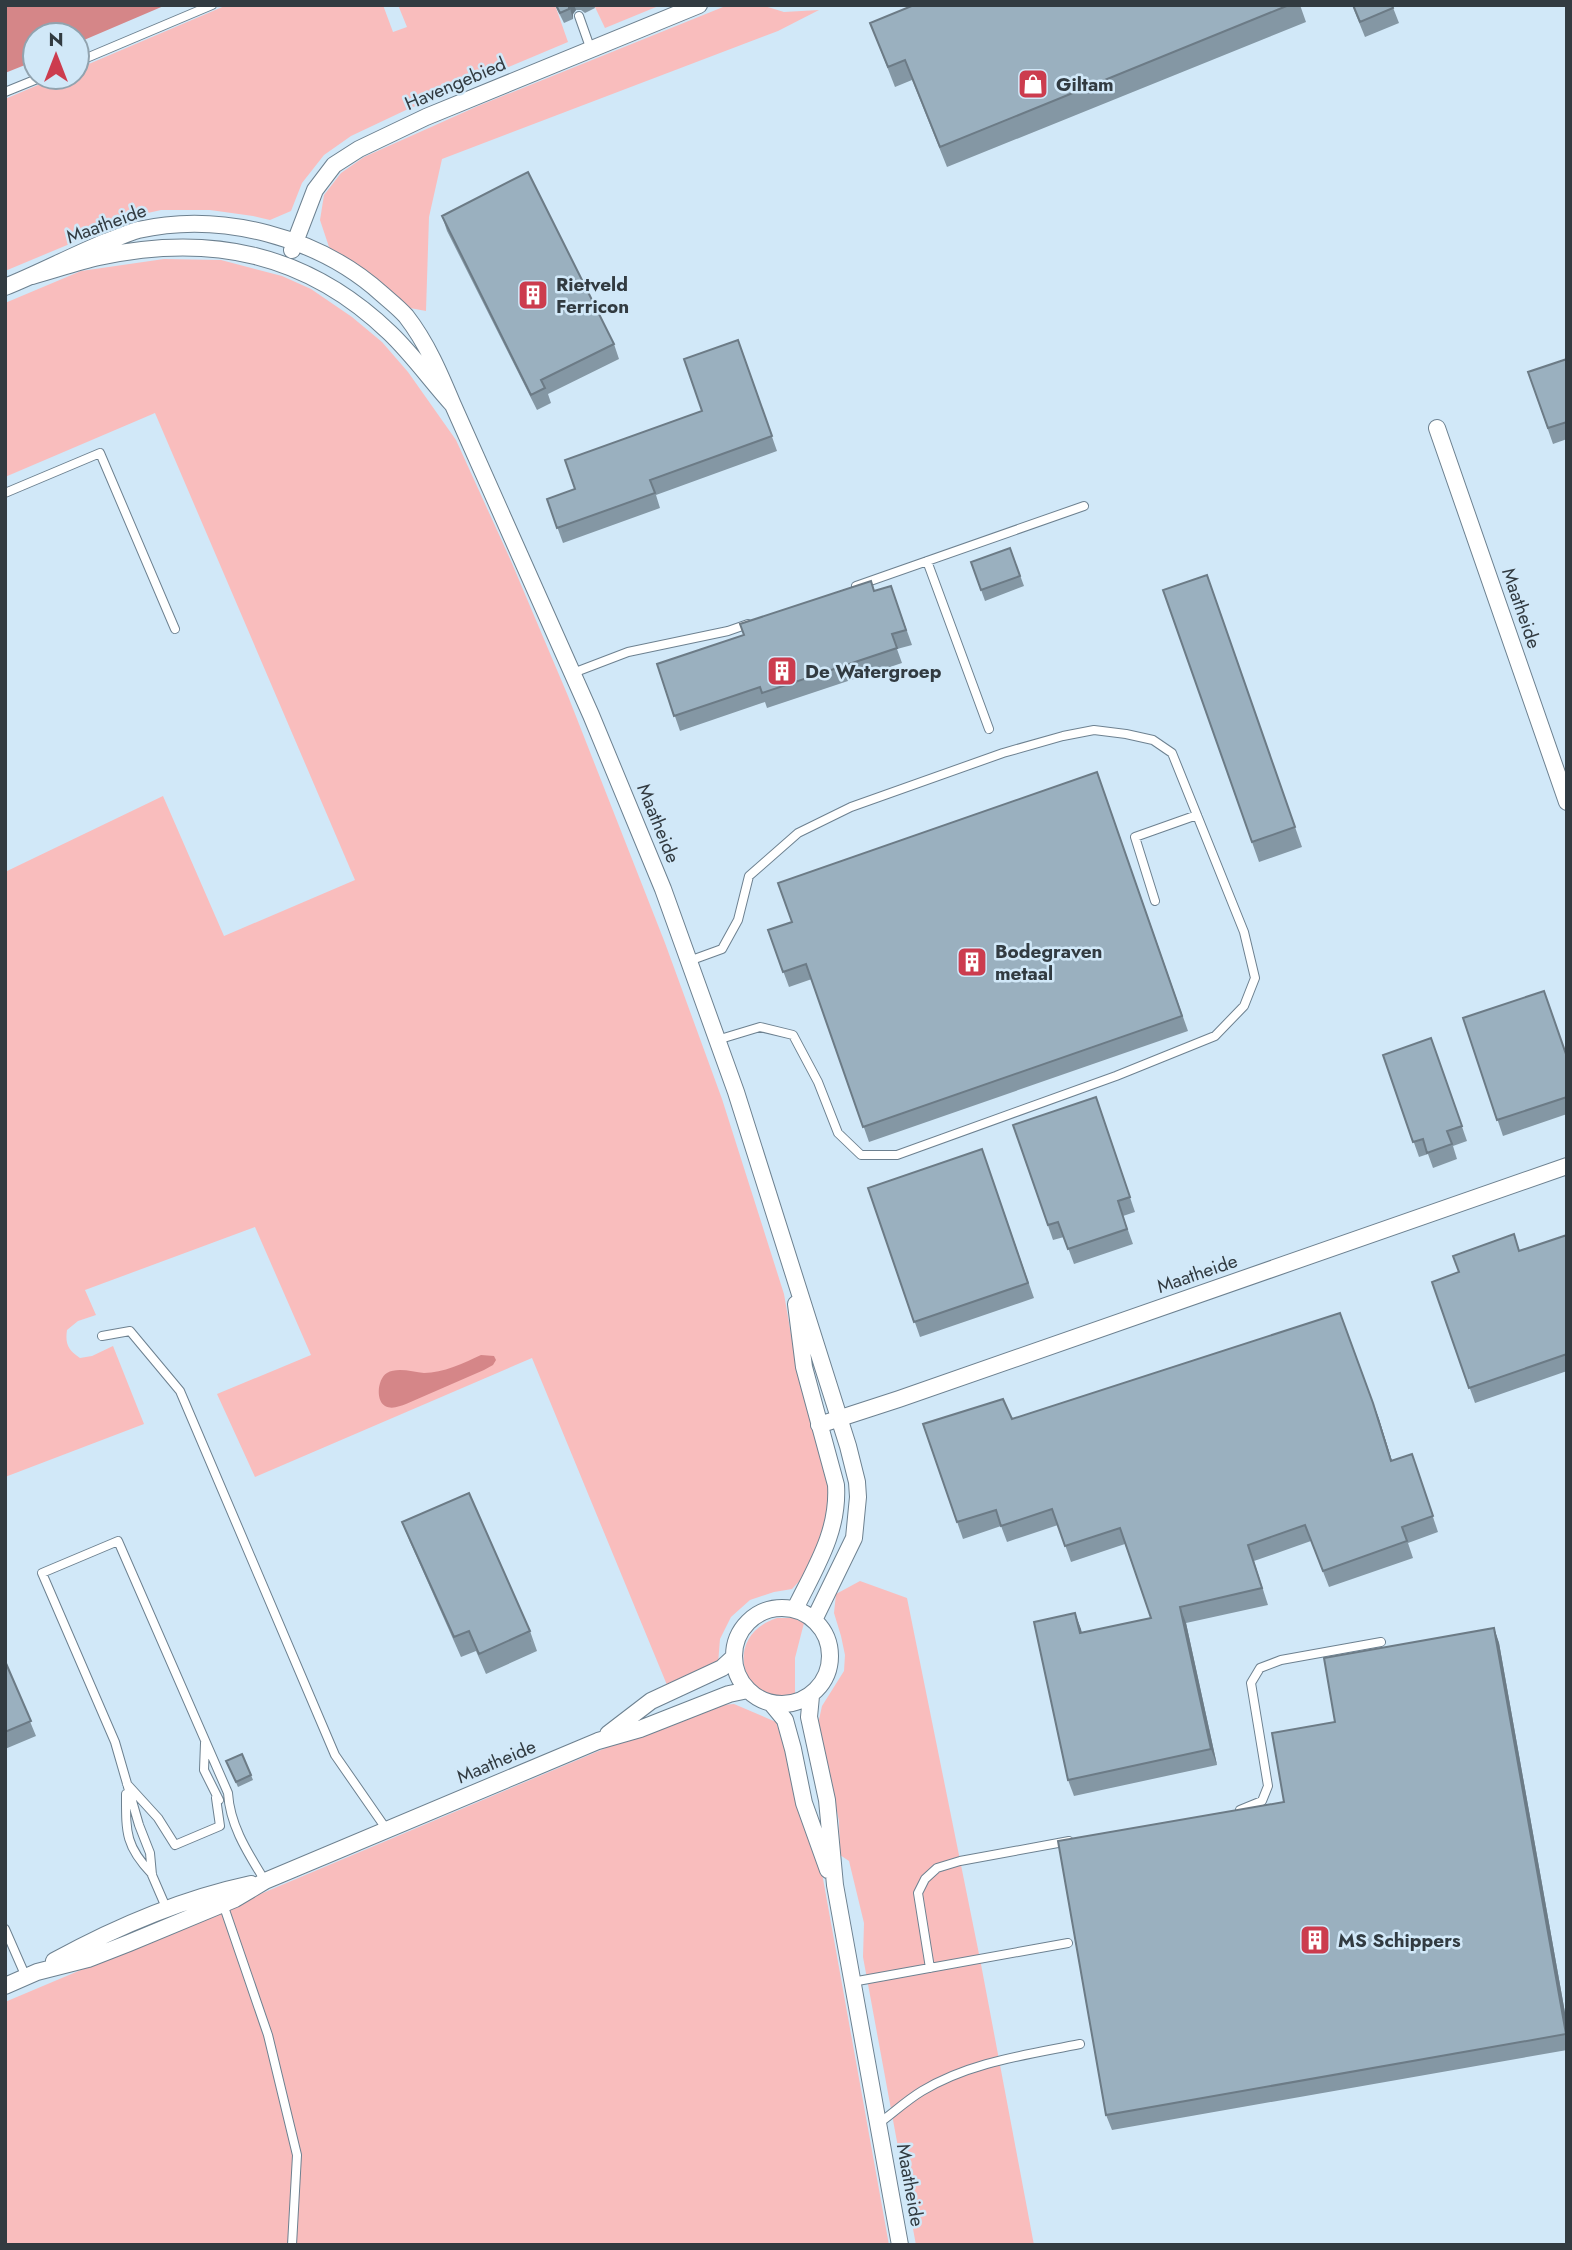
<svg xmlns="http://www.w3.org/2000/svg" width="1572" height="2250" font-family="Jost,sans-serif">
<rect width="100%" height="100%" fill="#d1e8f8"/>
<path fill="#f9bdbd" d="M227,5h156l10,27 14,-5 -9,-22h157l13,37 -162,68 -55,26 -27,19 -22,28 -11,28 -21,9 -17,-4 -43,-6h-49l-22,5 -134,56v-172l52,-22h20v-8z
M594,5h67l-56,23z
M728,5h33l23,7 35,-2 -41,21 -336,128 -13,58 -3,94 -16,-3 -38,-32 -29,-18 -14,-11 -9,-27 4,-25 17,-22 23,-16 114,-51z
M164,259l57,1 61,16 29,13 41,28 30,25 26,30 48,68 55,121 57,135 97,247 57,156 62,195 13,75 35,124 -5,37 -24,47 -11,12 -18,3 -24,8 -19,17 -11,22 -2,25 -51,21 -135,-327 -277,119 -38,-83 94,-39 -56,-128 -170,63 11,25 -18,6 -11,9c-2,14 1,20 13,28l12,-2 21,-10 31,78 -139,53v-605l158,-76 61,140 131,-56 -200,-467 -150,64v-174l76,-32z
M860,1581l47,17 73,361 54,286h-118l-53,-288 1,-34 -15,-62 -9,-6 -1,-34 -21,-97 4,-18 22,-35 1,-16 -4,-19 -7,-23 2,-19z
M777,1618h16l11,5 -9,35v38c-54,11 -74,-60 -18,-78z
M734,1704l42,18 14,42 11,55 21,54 67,372h-884v-243l667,-282 39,-14z"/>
<path fill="#d58688" d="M5,5h161l-89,38v-8h-42v26l-30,12z
M481,1355l13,1 2,4 -3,5 -9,5 -78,34c-6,2 -14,6 -21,2 -10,-6 -7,-28 2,-33 10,-6 26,-1 37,0 19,0 40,-10 57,-18z"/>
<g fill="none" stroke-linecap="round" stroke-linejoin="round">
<g stroke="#6d8190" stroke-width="10">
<path id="service" d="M579,16l12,34
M77,62l135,-57
M5,92l37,-15
M5,493l95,-40 75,176
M927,561l62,168
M856,586l228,-80
M573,673l55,-21 100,-21 20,-7
M1155,901l-20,-64 62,-22
M689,961l33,-12 16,-29 11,-44 49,-43 53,-26 152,-54 60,-17 31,-6 32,4 27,6 19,13 72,179 11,46 -11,28 -29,30 -99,40 -219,79h-36l-23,-22 -20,-51 -25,-47 -33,-8 -43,13
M102,1336l28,-5 50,60 155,364 52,75
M205,1743l-1,27 15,30
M127,1784l31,34 17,27 45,-19 -4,-28
M126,1794c0,38 -1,52 26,80
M1240,1810l22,-9 6,-15 -17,-103 9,-15 21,-8 100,-18
M223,1904l45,131 29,120 -5,90
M168,1912l-16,-37 -2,-22 -11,-28 -24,-83 -73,-169 76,-32 110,252c2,33 20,60 37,88
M5,1929l21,48
M930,1968l-12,-75 7,-14 12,-11 23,-7 109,-20
M852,1982l216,-39
M878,2124c15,-11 29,-24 44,-33 48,-29 104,-36 158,-47"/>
</g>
<g stroke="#6d8190" stroke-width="18">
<path id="minor" d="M292,250l23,-60 19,-25 25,-16 67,-32 273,-112
M5,287c35,-14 68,-32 103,-46 9,-3 19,-8 30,-11 83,-19 181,7 244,64 8,7 17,14 24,22 21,27 34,58 47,89 -21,-23 -40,-50 -63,-72 -83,-80 -180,-100 -291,-76 -22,5 -45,13 -67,19
M453,405l138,310 72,174 73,203 112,354 9,36 1,15 -4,41 -40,82
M1437,428l130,374
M819,1425l80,-26 668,-233
M734 1656a48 48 0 1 1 96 0a48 48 0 1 1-96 0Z
M795,1609c20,-41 44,-77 41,-124l-32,-118 -8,-63
M811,1696l-2,21 18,83 8,85 65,360
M771,1703l14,17 8,29 11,54 24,67
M608,1734l43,-33 71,-33 12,-11
M54,1961c62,-34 127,-62 197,-77
M5,1986l32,-14 51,-13 41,-16 106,-44 30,-18 333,-140 42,-12 89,-35 19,-4"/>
</g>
<use href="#service" stroke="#fff" stroke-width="8"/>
<use href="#minor" stroke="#fff" stroke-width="16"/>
</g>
<path fill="#8497a4" d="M555,5h39l1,3 -10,5 -4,-3h-5l-3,4v5l-9,4z
M914,5h386l6,17 -359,145 -35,-87 -17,7 -25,-64z
M1352,5h40l7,18 -34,14z
M442,216l172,128 5,15 -71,35 3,9 -14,7 -90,-179z
M738,340l39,111 -121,44 4,13 -97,35 -16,-44 28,-10 127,-78z
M1567,359v80l-14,5 -25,-72z
M1010,548l14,38 -39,15 -14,-39z
M1207,575l95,272 -43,15 -96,-272z
M891,586l21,59 -15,4 5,14 -135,45 -2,-6 -85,29 -23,-67z
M1097,772l91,259 -319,111 -57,-163 -23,8 -21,-57 24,-8z
M1463,1018l104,38v58l-64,22z
M1431,1038l36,103 -14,5 4,13 -24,9 -5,-14 -9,3 -36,-102z
M1096,1097l39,115 -12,4 10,28 -59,20 -10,-27 -11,3 -40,-115z
M982,1149l52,149 -114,39 -52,-149z
M1567,1235v136l-92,32 -43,-121z
M1340,1313l39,106 13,42 20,-7 26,78 -30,11 5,15 -84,29 -18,-46 -57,20 14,44 -82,18 31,142 -143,31 -6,-16 7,-167 7,20 69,-15 -26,-74 -54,18 -13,-37 -51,17 -6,-16 -38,13 -40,-115 89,-5z
M402,1522l128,109 7,20 -51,23 -10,-23 -15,6 -51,-115z
M1494,1628l5,15 68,381v26l-455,80 -6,-15 178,-313 51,-80z
M5,1661l31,75 -31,13z
M226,1761l25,14 2,5 -15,7z"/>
<path fill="#6c7b86" d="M569,5h5l2,5 -3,4v5z
M1373,1403l6,16 18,58 -6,-16z
M1180,1607l6,16 31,142 -6,-16z
M1075,1613l6,16 4,20 -5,-16z
M1494,1628l5,15 68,381v13z"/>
<path fill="#9ab0bf" stroke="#6c7b86" stroke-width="2" d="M556,5h13v4l-9,4z
M914,5h375l-349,142 -35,-87 -17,7 -18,-44z
M1353,5h39l1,3 -33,14z
M528,172l86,172 -73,36 4,8 -14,7 -89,-179z
M738,340l34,96 -122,44 5,13 -98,35 -10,-29 28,-10 -10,-29 137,-49 -18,-52z
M1567,359v63l-19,6 -20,-56z
M1010,548l10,28 -39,14 -10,-28z
M1207,575l88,252 -43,15 -89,-252z
M871,581l3,10 17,-5 15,44 -14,4 5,14 -135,45 -2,-6 -86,29 -17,-52 87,-29 -4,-11z
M1097,772l85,244 -319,111 -57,-163 -23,8 -15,-42 24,-8 -14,-39z
M1544,991l23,66v40l-70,23 -34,-102z
M1431,1038l31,88 -15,5 5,13 -25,9 -4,-14 -10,3 -30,-87z
M1096,1097l34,100 -12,4 9,28 -59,20 -10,-27 -10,3 -35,-100z
M982,1149l46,134 -114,39 -46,-134z
M1514,1234l5,17 48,-16v119l-98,34 -37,-106 27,-10 -6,-16z
M1340,1313l33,90 18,58 21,-7 21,62 -31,11 5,14 -84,30 -18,-46 -57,20 14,43 -82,19 31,142 -143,31 -34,-158 41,-9 5,20 71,-15 -31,-90 -55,18 -13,-37 -51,17 -5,-16 -39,12 -34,-98 80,-25 9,20z
M469,1493l61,138 -51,23 -10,-23 -15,6 -52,-115z
M1494,1628l72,406 -460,81 -48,-274 226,-39 -12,-69 63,-11 -11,-64z
M5,1661l26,60 -26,11z
M242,1754l9,21 -15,7 -10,-21z"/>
<defs>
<g id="shop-square" transform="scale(1.575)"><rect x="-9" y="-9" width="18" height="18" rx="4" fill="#cc3c4e" stroke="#d1e8f8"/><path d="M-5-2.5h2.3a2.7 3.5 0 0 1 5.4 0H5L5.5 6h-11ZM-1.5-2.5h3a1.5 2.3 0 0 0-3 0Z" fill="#fff"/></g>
<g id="building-square" transform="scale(1.575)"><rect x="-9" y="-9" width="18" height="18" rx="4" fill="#cc3c4e" stroke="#d1e8f8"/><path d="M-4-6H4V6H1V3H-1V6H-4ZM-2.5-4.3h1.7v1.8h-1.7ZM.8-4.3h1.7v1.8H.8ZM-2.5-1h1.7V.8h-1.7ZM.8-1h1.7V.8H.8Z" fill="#fff"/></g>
</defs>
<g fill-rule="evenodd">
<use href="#shop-square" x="1033" y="84"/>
<use href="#building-square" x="533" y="295"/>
<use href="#building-square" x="782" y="671"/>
<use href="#building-square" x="972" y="962"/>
<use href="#building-square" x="1315" y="1940"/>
</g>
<g text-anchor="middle" stroke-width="5" stroke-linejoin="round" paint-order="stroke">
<g font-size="19" fill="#323b41" stroke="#d1e8f8">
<text transform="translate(455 83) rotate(-23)" y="7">Havengebied</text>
<text transform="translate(106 223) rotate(-20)" y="7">Maatheide</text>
<text transform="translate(1522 608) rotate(71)" y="7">Maatheide</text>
<text transform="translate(659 823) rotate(68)" y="7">Maatheide</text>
<text transform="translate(1197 1273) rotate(-19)" y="7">Maatheide</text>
<text transform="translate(496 1761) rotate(-23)" y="7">Maatheide</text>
<text transform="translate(911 2185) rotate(80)" y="7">Maatheide</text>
</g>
<g font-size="19" font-weight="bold" fill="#323b41" stroke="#d1e8f8" text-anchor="start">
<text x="1056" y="91">Giltam</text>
<text x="556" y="291">Rietveld<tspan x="556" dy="22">Ferricon</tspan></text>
<text x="805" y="678">De Watergroep</text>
<text x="995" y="958">Bodegraven<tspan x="995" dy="22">metaal</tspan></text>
<text x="1338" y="1947">MS Schippers</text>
</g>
</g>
<rect width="1572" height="2250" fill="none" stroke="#323b41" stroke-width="14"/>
<g transform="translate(56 56)"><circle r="33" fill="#d1e8f8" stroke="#91a3af" stroke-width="2"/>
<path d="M0-5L12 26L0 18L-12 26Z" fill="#cc3c4e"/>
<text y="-10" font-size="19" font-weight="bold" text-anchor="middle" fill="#323b41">N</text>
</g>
</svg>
